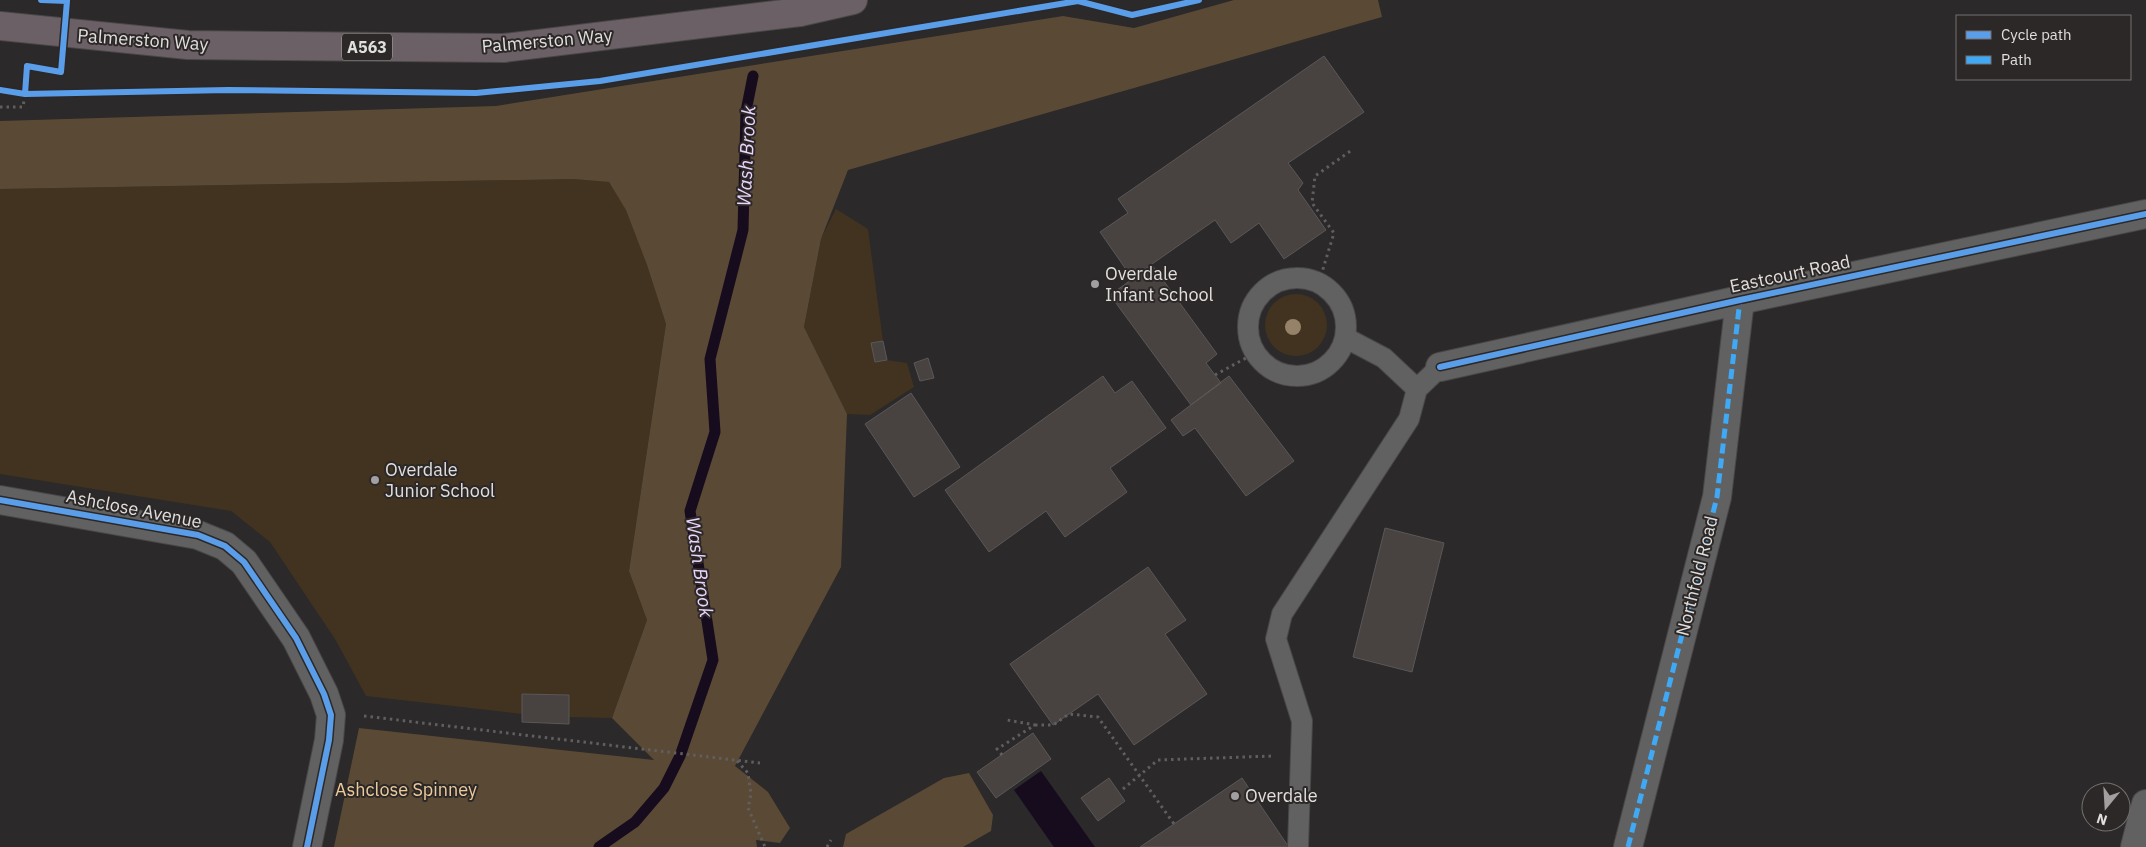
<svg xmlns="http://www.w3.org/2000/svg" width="2146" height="847" font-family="'IBM Plex Sans',sans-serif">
<rect width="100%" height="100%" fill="#2b2929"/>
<path fill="#41331f" d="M573,179l36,3 17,27 21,56 19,59 -37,247 18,49 -35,98 -44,-1 1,-22 -47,-1v20l-156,-18 -31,-57 -65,-97 -39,-31 -231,-37v-285z
M836,209l32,20 15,112 -11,2 3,19 12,-2 20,3 7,24 -44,28 -23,-1 -43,-87 17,-88z
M1265 325a31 31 0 1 1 62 0a31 31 0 1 1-62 0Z"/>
<path fill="#5a4a35" d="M1234,0h144l4,17 -534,153 -27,69 -17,88 43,87 -6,153 -106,199 33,26 22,36 -10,15 -24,-3 1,7h-423l25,-119 295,32 -42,-42 35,-98 -18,-49 37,-247 -19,-59 -21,-55 -17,-28 -36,-3 -573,10v-68l496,-15 567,-90 71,12z
M969,773l24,42 -2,16 -28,16h-120l3,-13 98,-56z"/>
<path fill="#170c1e" d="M1041,771l54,76h-41l-40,-57z"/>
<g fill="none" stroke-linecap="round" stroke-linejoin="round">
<path stroke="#170c1e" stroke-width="11" d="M599,847l36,-25 29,-34 16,-32 33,-96 -23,-149 25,-79 -5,-73 33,-129 3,-119 7,-35"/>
</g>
<path fill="#484240" stroke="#5a5858" d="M1324,56l40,56 -76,51 15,20 -5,7 28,40 -42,29 -25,-36 -28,20 -16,-23 -83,58 -32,-46 28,-19 -10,-14z
M1152,265l65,89 -11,9 15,20 -30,22 -81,-110z
M883,341l4,19 -12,2 -4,-19z
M928,358l6,20 -14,3 -6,-18z
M1103,376l12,17 17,-12 34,47 -56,40 17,24 -62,45 -19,-26 -57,41 -44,-62z
M1229,376l65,85 -48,35 -51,-68 -12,8 -12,-16z
M911,393l49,74 -46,30 -49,-73z
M1385,528l59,15 -32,129 -59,-15z
M1148,567l38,53 -21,14 42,60 -73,51 -36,-51 -45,31 -43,-61z
M522,694l47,1v29l-47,-2z
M1033,733l18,26 -55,39 -19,-26z
M1109,778l16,23 -27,20 -17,-23z
M1242,778l46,68 -1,1h-147z"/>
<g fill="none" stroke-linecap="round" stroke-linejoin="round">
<g stroke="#494747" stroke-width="22">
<path id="lane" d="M1248 327a49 49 0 1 1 98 0a49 49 0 1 1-98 0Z
M1346,338l38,20 33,31
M1298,847l4,-126 -26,-82 6,-25 127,-195 8,-30 23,-22"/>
</g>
<g stroke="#494747" stroke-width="30">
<path id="street" d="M1440,367l300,-67 406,-86
M0,500l198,35 27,11 19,16 52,76 28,56 7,21 -2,25 -22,107
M1628,847l89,-350 23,-197
M2135,847l11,-43"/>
</g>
<g stroke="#494747" stroke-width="30">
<path id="highway" d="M0,26l188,19 316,3 296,-36 53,-12"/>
</g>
<path stroke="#605e5e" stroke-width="3" stroke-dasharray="2.5 4" stroke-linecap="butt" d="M0,107h23l2,-13
M1319,282l15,-49 -22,-30 3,-27 37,-26
M1215,375l40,-22
M364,716l396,47
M1035,725h18l16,-11 29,3 76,107
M1002,755l-5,-6 38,-24 -28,-5
M737,761l11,12 3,21 -3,14 17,39
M1123,789l35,-29 115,-4
M827,847l4,-7"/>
<use href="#lane" stroke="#626161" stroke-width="20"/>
<use href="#street" stroke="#626161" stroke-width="28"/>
<use href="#highway" stroke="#6b6066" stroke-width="28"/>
<path stroke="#3fa9f5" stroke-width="5" stroke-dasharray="10 5" stroke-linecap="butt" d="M1628,847l89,-350 23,-197"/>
<g stroke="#2c2828" stroke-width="9">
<path id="cycleway" d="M0,90l25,4 203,-4 248,3 124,-12 478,-80 54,14 67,-15
M25,94l2,-28 34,6 6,-71 -26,-1
M1440,367l300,-67 406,-86
M0,500l198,35 27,11 19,16 52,76 28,56 7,21 -2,25 -22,107"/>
</g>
<use href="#cycleway" stroke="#5a9eea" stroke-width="6"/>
</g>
<circle fill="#968268" cx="1293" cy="327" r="8"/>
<g fill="#a19f9f" stroke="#2c2828" stroke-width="2">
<circle cx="1095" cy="284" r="5"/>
<circle cx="375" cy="480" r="5"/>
<circle cx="1235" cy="796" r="5"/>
</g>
<g text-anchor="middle" stroke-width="4" stroke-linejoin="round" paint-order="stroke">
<rect fill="#2c2828" stroke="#aba7a7" stroke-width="1" x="342" y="33.5" width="50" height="27" rx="4"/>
<g font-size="16" font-weight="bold" fill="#e1dede">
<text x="367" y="53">A563</text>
</g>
<g font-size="18" fill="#e1dede" stroke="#2c2828">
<text transform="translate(143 40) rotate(4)" y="6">Palmerston Way</text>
<text transform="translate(547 41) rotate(-5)" y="6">Palmerston Way</text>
<text transform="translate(1790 274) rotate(-12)" y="6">Eastcourt Road</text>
<text transform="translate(134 509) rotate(11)" y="6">Ashclose Avenue</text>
<text transform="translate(1697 576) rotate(-76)" y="6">Northfold Road</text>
</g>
<g font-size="18" fill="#e1dede" stroke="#2c2828" text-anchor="start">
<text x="1105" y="280">Overdale<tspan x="1105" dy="21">Infant School</tspan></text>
<text x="385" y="476">Overdale<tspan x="385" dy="21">Junior School</tspan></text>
<text x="1245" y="802">Overdale</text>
</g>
<g font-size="18" fill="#eecb9b" stroke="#2c2828">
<text x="406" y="796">Ashclose Spinney</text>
</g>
<g font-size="19" font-style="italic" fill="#ecd6fe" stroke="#2c2828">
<text transform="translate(746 156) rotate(-87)" y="7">Wash Brook</text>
<text transform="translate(700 567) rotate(82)" y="7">Wash Brook</text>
</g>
</g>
<rect x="1956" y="15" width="175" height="65" fill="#2c2828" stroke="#747171"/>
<rect x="1966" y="31" width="25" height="8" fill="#5a9eea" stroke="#747171"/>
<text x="2001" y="40" font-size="15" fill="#e1dede">Cycle path</text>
<rect x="1966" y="56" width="25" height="8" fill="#3fa9f5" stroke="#747171"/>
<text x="2001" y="65" font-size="15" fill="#e1dede">Path</text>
<g transform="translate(2106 807) rotate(198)"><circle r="24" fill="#2c2828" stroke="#747171"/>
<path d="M0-4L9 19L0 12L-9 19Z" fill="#a19f9f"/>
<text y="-8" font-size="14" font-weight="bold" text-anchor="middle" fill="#e1dede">N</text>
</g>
</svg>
